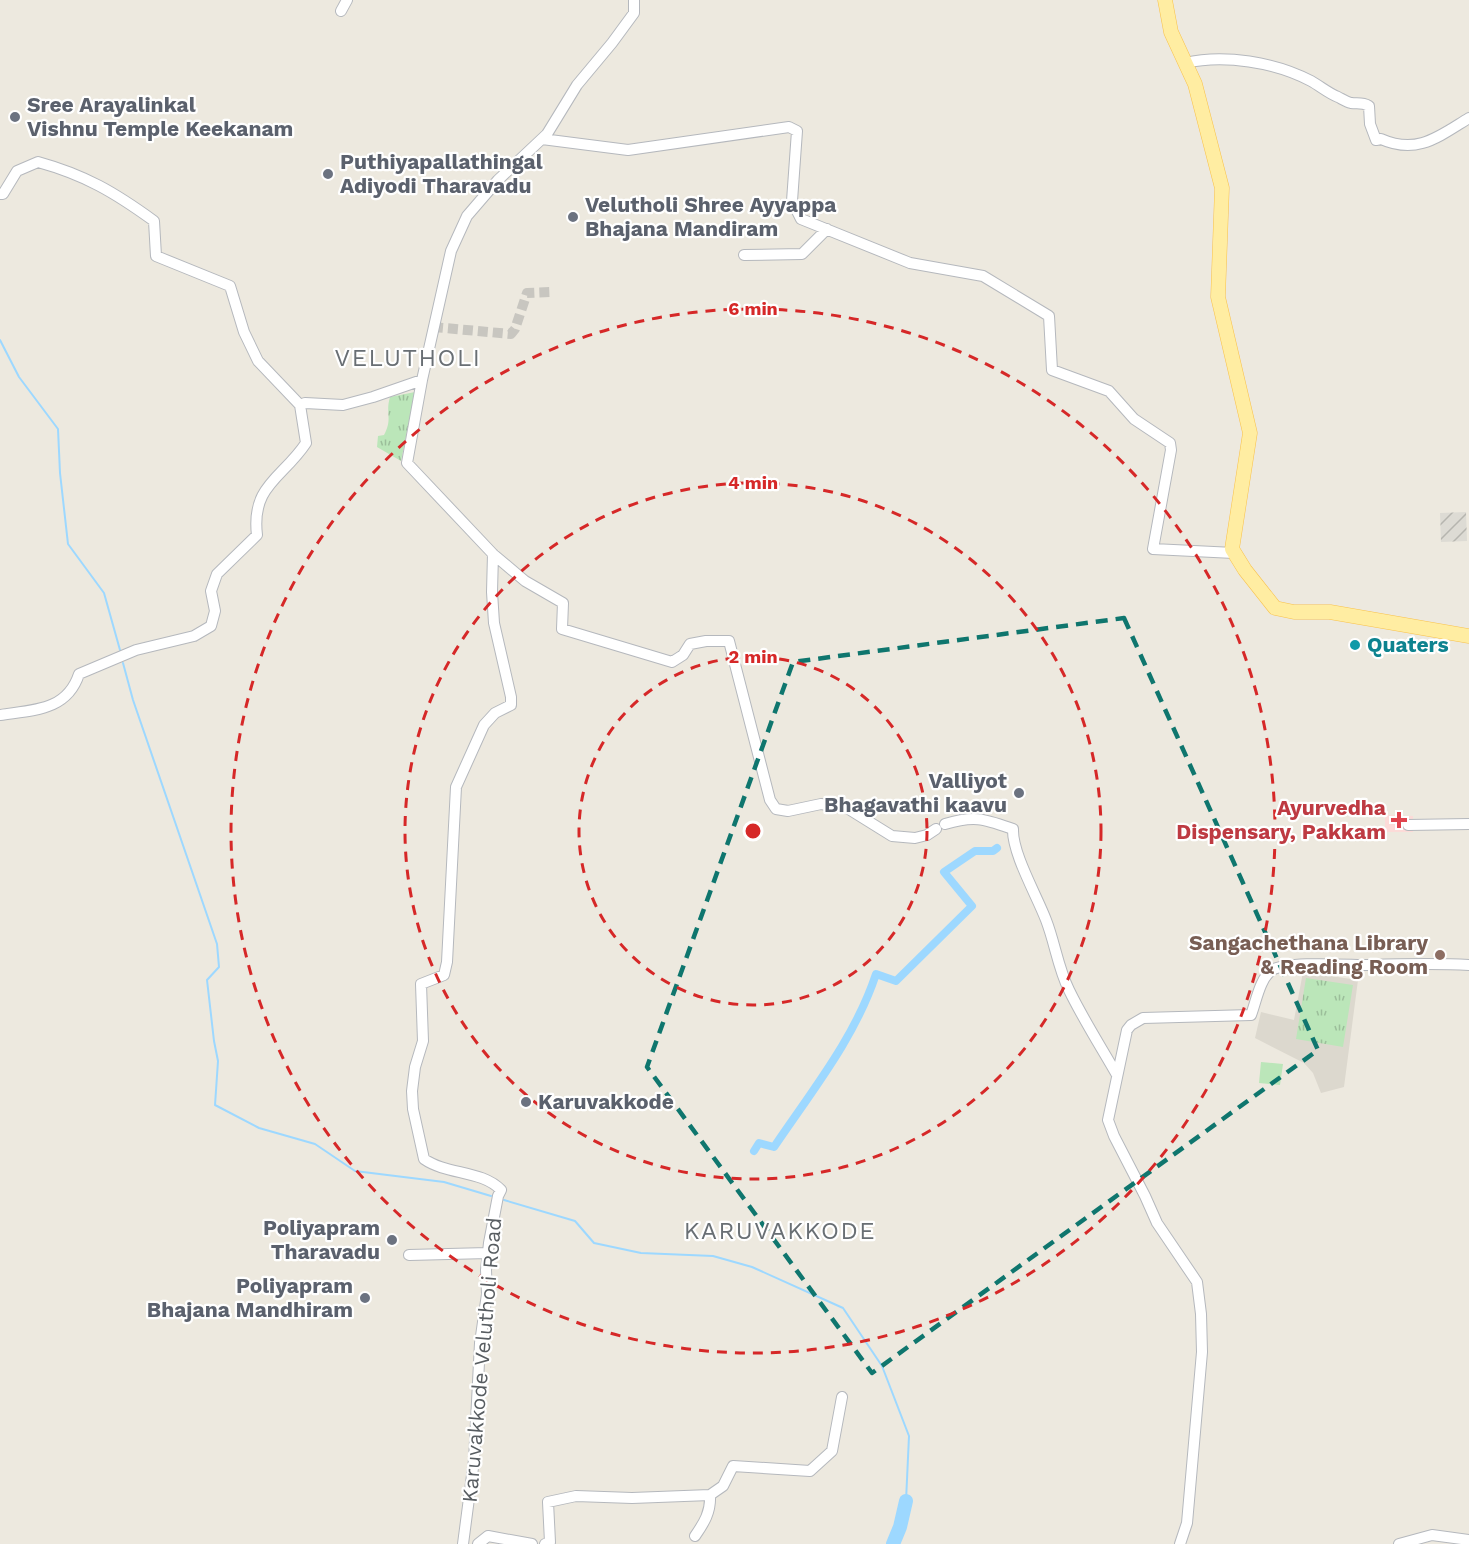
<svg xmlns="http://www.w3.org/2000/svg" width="1469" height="1544" font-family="'Work Sans',sans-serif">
<defs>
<pattern id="industrial-furrows" width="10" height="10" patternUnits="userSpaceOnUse" patternTransform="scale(1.5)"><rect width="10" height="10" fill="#dddbd4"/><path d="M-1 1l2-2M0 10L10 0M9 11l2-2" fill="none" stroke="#b6b5af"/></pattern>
<pattern id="park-tufts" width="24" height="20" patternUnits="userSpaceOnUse" patternTransform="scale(1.5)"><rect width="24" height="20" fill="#bbe6b9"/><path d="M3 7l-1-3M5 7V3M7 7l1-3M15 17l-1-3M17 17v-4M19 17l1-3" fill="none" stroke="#9bbe9a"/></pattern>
</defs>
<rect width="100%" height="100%" fill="#ede9df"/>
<path fill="url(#industrial-furrows)" d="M1466,512l1,29 -26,1 -1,-29z"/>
<path fill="#dcd8ce" d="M1303,972l55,8 -14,107 -23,6 -8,-20 -9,-10 -49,-25 6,-26 33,8z"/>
<path fill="#fcdbd8" d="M1385,815l28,1v16h-28z"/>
<path fill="url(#park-tufts)" d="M415,392l-14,69 -24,-14 1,-11 6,-1c9,-17 1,-21 6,-38z
M1306,978l47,7 -10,62 -47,-8z"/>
<path fill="#bbe6b9" d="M1261,1062l22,2 -3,21 -21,-2z"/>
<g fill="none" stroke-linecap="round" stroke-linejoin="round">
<path stroke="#9dd8ff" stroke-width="2" d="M0,340l19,37 39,52 2,44 8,71 36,49 16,57
M123,663l10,37 84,244 2,23 -12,13 7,61 4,20 -3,44 44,23 56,16 40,27 89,11 47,14
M504,1200l71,21 19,22 47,10 72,3 39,11 91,41 39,58 27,70 -3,65"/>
<path stroke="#9dd8ff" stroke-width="8" d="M754,1151l5,-8 15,4c37,-55 81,-109 102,-173l20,7 76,-75 -28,-34 31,-21h18l4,-3"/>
<path stroke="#9dd8ff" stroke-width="14" d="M893,1544l7,-17 6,-26"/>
<path stroke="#c8c6c0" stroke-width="10" stroke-dasharray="10 5" stroke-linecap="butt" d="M433,327l78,7 4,-5 12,-36 25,-1"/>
<g stroke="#b5b8bd" stroke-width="12">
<path id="minor" d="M341,11l6,-11
M1185,63c39,-9 90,-1 126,18 9,5 17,12 27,16 4,2 9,5 13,6 6,1 11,-1 18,3l1,18 6,16 5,-1c36,16 57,-2 88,-21
M542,139l86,11 161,-23 8,4 -5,70 9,18 109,44 73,13 66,40 3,54 57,21 25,28 36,24 1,7 -18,99 81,4
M0,194h3l14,-23 21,-9c47,13 76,30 116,59l2,35 74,30 14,46 14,29 42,44 5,-2 38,2 30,-8 49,-17 29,-129 16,-35 31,-36 49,-46 30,-49 35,-42 22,-30v-13
M744,255l58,-1 25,-25
M422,380l-15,83 86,91 32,27 38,22 -1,26 110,33 11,-7 7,-11 16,-3h23l41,159 6,9 12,2 33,-7 26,4 45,28 23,2 12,-3 9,-6
M0,715c33,-5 67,-4 79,-41l57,-24 58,-14 17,-10 4,-15 -4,-20 6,-17 40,-39c-6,-50 26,-57 49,-92l-6,-38
M945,824c30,-9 39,-5 68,5 -1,24 24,67 33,91 9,23 12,48 23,70 14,29 32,57 48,85
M1408,825l61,-1
M409,1255l79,-2
M695,1536c9,-13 16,-24 15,-41
M463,1544l11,-84 6,-117 7,-49 -1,-24 3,-27 9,-47 3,-6c-19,-20 -54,-15 -77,-31l-11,-50 -1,-18 3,-24 8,-26 -2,-57 23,-9 3,-13 9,-175 28,-62 11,-12 16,-8v-8l-17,-74 -2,-31 1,-38
M478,1544l10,-8 44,8
M545,1544l5,-2 -2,-40 28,-6 56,2 78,-3 13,-9 10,-20 77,5 22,-20 10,-54
M1180,1544l7,-21 15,-171 -1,-38 -4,-32 -40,-59 -12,-27 -31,-60 -6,-16 19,-90 4,-5 12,-7 108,-3c5,-13 9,-37 21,-45 16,-9 75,-5 96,-5 34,-1 67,-2 101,0
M1399,1544l33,-9 37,5"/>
</g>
<g stroke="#f9c24c" stroke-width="15">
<path id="major" d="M1165,0l6,32 24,52 27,104 -4,109 32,136 -18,116 13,21 30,38 19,4h36l139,24"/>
</g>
<use href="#minor" stroke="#fff" stroke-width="10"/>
<use href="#major" stroke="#ffeda2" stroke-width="14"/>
</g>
<path fill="none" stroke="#0f766e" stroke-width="4.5" stroke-dasharray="12 8" stroke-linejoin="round" d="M1124,618l194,432 -446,323 -225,-306 146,-405z"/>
<g fill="none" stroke="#d62828" stroke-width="3" stroke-dasharray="10 8">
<circle cx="753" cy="831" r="174"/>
<circle cx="753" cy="831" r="348"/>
<circle cx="753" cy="831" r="522"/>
</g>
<g fill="#6b7280" stroke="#fff" stroke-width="2">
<circle cx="15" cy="117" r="6"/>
<circle cx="328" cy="174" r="6"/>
<circle cx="573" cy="217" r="6"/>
<circle cx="1019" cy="793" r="6"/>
<circle cx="526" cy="1102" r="6"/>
<circle cx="392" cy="1240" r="6"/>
<circle cx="365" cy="1298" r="6"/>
</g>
<circle fill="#0f9aa8" stroke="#fff" stroke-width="2" cx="1355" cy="645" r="6"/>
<path fill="#e0444e" stroke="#fff" stroke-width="2" d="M1396 811h6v6h6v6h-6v6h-6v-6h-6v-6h6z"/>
<circle fill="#8d6e63" stroke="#fff" stroke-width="2" cx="1440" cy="955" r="6"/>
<g text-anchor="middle" stroke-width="4.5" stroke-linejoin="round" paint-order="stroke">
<g font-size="21" font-weight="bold" fill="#5b616d" stroke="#fff" text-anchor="start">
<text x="27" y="112">Sree Arayalinkal<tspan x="27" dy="24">Vishnu Temple Keekanam</tspan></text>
<text x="340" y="169">Puthiyapallathingal<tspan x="340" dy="24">Adiyodi Tharavadu</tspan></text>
<text x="585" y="212">Velutholi Shree Ayyappa<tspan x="585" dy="24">Bhajana Mandiram</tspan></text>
<text x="1007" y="788" text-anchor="end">Valliyot<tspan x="1007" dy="24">Bhagavathi kaavu</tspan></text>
<text x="538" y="1109">Karuvakkode</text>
<text x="380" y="1235" text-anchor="end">Poliyapram<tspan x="380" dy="24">Tharavadu</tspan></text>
<text x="353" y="1293" text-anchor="end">Poliyapram<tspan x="353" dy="24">Bhajana Mandhiram</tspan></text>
</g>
<g font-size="21" font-weight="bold" fill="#0d838f" stroke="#fff" text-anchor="start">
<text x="1367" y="652">Quaters</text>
</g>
<g font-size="21" font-weight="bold" fill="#be3a42" stroke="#fff" text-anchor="end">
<text x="1386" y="815">Ayurvedha<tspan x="1386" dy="24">Dispensary, Pakkam</tspan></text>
</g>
<g font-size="21" font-weight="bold" fill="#785e54" stroke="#fff" text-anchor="end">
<text x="1428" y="950">Sangachethana Library<tspan x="1428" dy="24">&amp; Reading Room</tspan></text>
</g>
<g font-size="21" fill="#585d61" stroke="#fff">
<text transform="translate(482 1360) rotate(-85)" y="7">Karuvakkode Velutholi Road</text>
</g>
<g font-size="24" letter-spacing="1.5" fill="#696f74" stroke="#fff">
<text x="408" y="366">VELUTHOLI</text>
<text x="780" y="1239">KARUVAKKODE</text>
</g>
</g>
<circle cx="753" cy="831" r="9" fill="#d62828" stroke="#fff" stroke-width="3"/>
<g font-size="18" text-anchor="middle" font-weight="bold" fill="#d62828" stroke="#fff" stroke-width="4.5" stroke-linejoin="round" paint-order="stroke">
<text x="753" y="315">6 min</text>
<text x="753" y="489">4 min</text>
<text x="753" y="663">2 min</text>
</g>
</svg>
